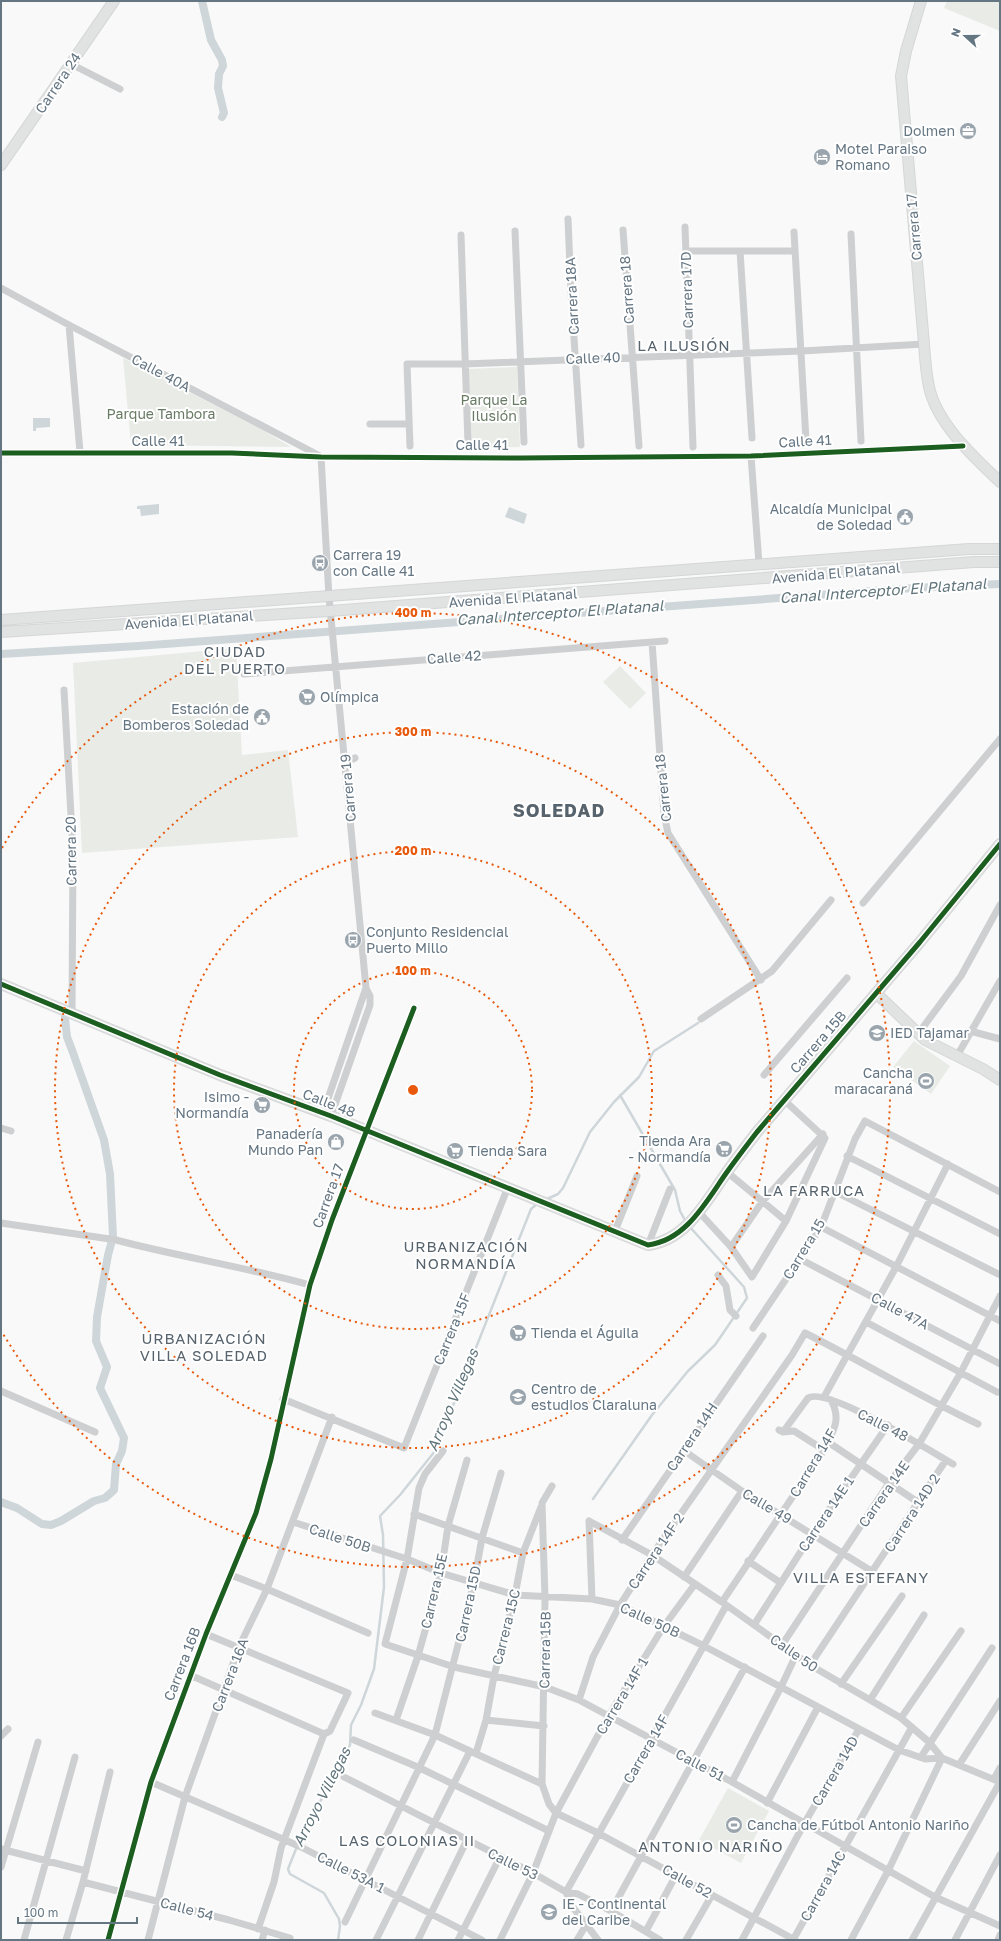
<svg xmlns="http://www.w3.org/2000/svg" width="1001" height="1941" font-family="'Golos Text',sans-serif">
<rect width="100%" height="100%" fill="#f9f9f9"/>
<path fill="#e8ebe6" d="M947,1h53v30l-56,-23z
M123,358l138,71 30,18 -160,-2z
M517,367l3,80 -50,1 -2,-79z
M236,648l6,107 46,-5 10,87 -216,16 -9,-190z
M620,666l26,27 -16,16 -27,-27z
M914,1041l36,25 -19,28 -38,-27z
M728,1788l41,23 -28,52 -42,-23z"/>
<path fill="#ced6d9" d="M33,418h17v9l-14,1v3h-3z
M159,504v10l-18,2 -1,-7h-3v-3z
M509,507l18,7 -3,10 -19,-7z"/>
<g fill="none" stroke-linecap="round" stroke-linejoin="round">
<path stroke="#ced6d9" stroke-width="2.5" d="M620,1095l55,95 5,21 6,11
M545,1200l13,-6 5,-6 27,-56 24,-30 25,-25 15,-26 44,-28
M593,1499l59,-84 36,-44 27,-26 32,-47 -3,-11 -55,-61
M338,1940l2,-14 -1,-7 -15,-26 -34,-19 -2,-5 16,-40 27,-46 19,-38 1,-20 10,-20 13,-36 10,-82 -1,-52 -3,-19 20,-21 35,-44 96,-242 6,-5"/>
<path stroke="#ced6d9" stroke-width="8" d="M202,1l9,39 11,20 1,6 -4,8 -1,14 6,25 -2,4
M1,654l137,-8 775,-58 87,-4
M1,1502l16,6 25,16 9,1 10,-4 33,-20 11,-3 9,-8 2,-26 6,-13 2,-13 -24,-50 7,-21 -11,-26 1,-24 11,-62 5,-18 -3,-63 -6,-34 -32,-90 -5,-13 -2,-19"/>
<g stroke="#d5d6d7" stroke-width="12">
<path id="secondary" d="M921,1l-15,50 -5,25 23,268c1,14 2,29 5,43 8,37 45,70 71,95
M1,165l113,-164
M1,620l968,-71h31
M1,632l329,-21 644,-49h26
M1,984l219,91 111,41 317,129c39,-5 59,-45 79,-73 10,-14 20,-27 30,-40l163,-190 80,-98
M876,993l49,47 58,29 17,11"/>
</g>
<path stroke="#cecfd0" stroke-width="7" d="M71,64l49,25
M568,219l3,73 10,153
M685,227l8,220
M623,230l16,216
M515,231l9,211
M794,232l12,208
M851,234l10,207
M461,235l7,209
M686,251h109
M740,251l12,187
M1,288l68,37 251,131
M69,325l11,127
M370,424h39
M410,446l-3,-82h57l338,-13 122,-7
M1,453h231l89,4 199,1 231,-2 212,-10
M751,456l8,108
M321,457l8,140 37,391 -43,125
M652,642l12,172 4,19 93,147
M244,674l421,-33
M64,690l9,161 -1,161
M353,759l2,-1
M863,903l137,-164
M701,1019l71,-48 59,-71
M970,1031l30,8
M918,1034l43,-58 39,-71
M957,1056l43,-75
M764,1075l83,-97
M331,1116l39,-111v-9l-4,-8
M1,1128l10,3
M847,1156l153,78
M727,1172l59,49
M834,1191l166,84
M699,1212l32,35 21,30 34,-56 39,-83 -41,-38
M1,1223l109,16
M821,1227l179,94
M615,1231l22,-55
M116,1240c64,17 130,27 194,45
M648,1245l22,-56
M731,1247l31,-45 61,-68
M800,1259l200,105
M718,1275l8,11 4,24 6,6
M866,1322l131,70
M753,1328l68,-101 34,-88 10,-18 135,71
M1,1391l94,41
M824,1397l72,-130 52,-103
M283,1399l121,49 104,-261
M779,1430l4,2 25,-34c19,-12 124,54 145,66
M783,1432l11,-1 30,19
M828,1442l91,61
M683,1450l59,41 131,81
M443,1451l-18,23 -6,14 -12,71 -22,85 69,23 91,20 34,13 153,82 203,115 65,29
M552,1486l-10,17 3,95 -3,186 7,20 7,9 42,20 197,107
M414,1514l109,39
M589,1521l63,34 70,47 88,63 91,53 28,24 13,16 58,24 -88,158
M589,1521l3,78
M293,1522l114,37 34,14 74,22 77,4 28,6 84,41 195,104 26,9 17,-1
M622,1540l141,-204
M748,1561l33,22
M231,1575l36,14 101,44
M684,1577l58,-86
M722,1602l102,-152c9,-19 18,-30 7,-50
M754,1625l58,-91 76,-109
M206,1634l142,59 -18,38 -6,3 -43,114 -7,34 -16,47
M782,1645l107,-162 30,-39 41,-70 40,-78
M810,1665l136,-205
M190,1675l134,59
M841,1684l61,-88
M579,1700l14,-43 27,-52 32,-50 140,-200 13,-22c58,29 114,63 173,91
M870,1700l54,-85
M375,1713l60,22 107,49
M901,1718l60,-87
M396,1720l22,-64 23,-83 7,-47 19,-66
M486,1720l58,6
M1,1736l7,-7
M354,1740l66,28 129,63
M476,1753l10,-33 8,-44 21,-81 8,-42 18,-46
M921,1757l71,-109
M959,1765l41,-64
M344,1777l189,96 33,19 12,2 33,17 49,29
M994,1779l6,-11
M151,1782l150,65 181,93
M732,1782l49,-95 15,-32
M767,1803l51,-96
M1,1849l85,22
M1,1867l37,-125
M83,1882l146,38 61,18
M611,1911l134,-244
M345,1922l90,-187 39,-153 8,-44 19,-65
M646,1931l30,-56
M24,1940l51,-183
M66,1940l17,-58 27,-110
M108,1940l43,-158 55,-148 50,-121 15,-54 39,-174 22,-65 82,-212
M148,1940l37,-143 54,-150 28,-58 65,-172
M262,1940l3,-10
M376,1940l94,-189
M418,1940l49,-100
M458,1940l42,-83
M500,1940l33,-67 23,-60 53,-98 55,-89 31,-42
M577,1940l9,-15
M598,1940l-26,-34 -6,-14 160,-286
M686,1940l26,-45
M742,1940l62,-116 55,-95
M793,1940l119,-213
M851,1940l37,-69 54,-113
M955,1940l45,-85
M998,1940l2,-5"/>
<use href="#secondary" stroke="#e1e2e2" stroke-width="10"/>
<g stroke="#fff" stroke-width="8">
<path id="cycleway" d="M1,453h231l89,4 199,1 231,-2 212,-10
M1,984l219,91 111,41 317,129c39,-5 59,-45 79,-73 10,-14 20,-27 30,-40l163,-190 80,-98
M108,1940l43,-158 55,-148 50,-121 15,-54 39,-174 22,-65 82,-212"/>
</g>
<use href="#cycleway" stroke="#1b5e20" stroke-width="5"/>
</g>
<g fill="none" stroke="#e8590c" stroke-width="2" stroke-dasharray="2 4">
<circle cx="413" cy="1090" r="119"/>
<circle cx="413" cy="1090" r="239"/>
<circle cx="413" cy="1090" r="358"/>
<path d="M2 848A477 477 0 1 1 2 1332"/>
</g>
<defs>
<g id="office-disc" transform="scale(0.9)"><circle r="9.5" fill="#99a4ac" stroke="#fff"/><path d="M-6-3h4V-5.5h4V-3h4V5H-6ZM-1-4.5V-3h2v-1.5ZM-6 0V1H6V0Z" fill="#fff"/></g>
<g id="hotel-disc" transform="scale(0.9)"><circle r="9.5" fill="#99a4ac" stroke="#fff"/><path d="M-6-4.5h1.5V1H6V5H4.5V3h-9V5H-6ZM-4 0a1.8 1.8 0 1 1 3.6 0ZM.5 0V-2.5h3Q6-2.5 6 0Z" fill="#fff"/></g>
<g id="civic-disc" transform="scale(0.9)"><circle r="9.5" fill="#99a4ac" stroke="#fff"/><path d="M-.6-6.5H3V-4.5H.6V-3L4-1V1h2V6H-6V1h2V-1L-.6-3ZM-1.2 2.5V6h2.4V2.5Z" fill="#fff"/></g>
<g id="bus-disc" transform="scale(0.9)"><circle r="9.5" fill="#99a4ac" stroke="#fff"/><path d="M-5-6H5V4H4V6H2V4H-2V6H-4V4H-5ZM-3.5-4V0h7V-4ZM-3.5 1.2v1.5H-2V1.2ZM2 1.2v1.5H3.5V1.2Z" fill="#fff"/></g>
<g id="supermarket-disc" transform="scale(0.9)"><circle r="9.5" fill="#99a4ac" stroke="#fff"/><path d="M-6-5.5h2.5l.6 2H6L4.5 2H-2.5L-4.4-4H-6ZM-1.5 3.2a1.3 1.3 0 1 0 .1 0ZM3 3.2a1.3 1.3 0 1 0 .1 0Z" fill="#fff"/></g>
<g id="school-disc" transform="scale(0.9)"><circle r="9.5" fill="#99a4ac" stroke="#fff"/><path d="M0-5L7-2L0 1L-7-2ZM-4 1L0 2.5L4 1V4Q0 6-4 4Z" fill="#fff"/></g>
<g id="stadium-disc" transform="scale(0.9)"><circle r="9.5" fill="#99a4ac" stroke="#fff"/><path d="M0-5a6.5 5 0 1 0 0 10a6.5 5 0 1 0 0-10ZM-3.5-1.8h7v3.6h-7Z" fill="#fff"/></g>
<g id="shop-disc" transform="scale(0.9)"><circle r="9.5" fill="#99a4ac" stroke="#fff"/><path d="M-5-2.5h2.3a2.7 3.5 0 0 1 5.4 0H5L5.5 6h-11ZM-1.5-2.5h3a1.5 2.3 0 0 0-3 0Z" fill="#fff"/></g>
</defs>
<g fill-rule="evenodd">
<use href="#office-disc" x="968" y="131"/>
<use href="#hotel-disc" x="822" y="157"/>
<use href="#civic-disc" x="905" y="517"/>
<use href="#bus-disc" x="320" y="563"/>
<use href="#supermarket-disc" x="307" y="697"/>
<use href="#civic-disc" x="262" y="717"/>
<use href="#bus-disc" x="353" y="940"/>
<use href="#school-disc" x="877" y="1033"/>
<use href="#stadium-disc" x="926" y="1081"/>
<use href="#supermarket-disc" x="262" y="1105"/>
<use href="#shop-disc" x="336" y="1142"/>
<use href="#supermarket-disc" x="724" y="1149"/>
<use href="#supermarket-disc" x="455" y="1151"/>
<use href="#supermarket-disc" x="518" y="1333"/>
<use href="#school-disc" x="518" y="1397"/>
<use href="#stadium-disc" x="734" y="1825"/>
<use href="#school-disc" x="549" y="1912"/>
</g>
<g text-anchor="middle" stroke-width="4" stroke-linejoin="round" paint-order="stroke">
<g font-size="14" fill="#657683" stroke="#fff">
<text transform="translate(58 83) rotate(-56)" y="5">Carrera 24</text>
<text transform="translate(914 227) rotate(-95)" y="5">Carrera 17</text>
<text transform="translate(627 290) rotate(-94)" y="5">Carrera 18</text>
<text transform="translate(687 290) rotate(-92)" y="5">Carrera 17D</text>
<text transform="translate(572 296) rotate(-93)" y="5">Carrera 18A</text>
<text transform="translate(593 358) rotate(-2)" y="5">Calle 40</text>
<text transform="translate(161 373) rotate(28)" y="5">Calle 40A</text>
<text x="158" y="446">Calle 41</text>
<text transform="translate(805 441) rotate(-3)" y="5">Calle 41</text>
<text x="482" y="450">Calle 41</text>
<text transform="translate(836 573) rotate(-5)" y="5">Avenida El Platanal</text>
<text transform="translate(513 598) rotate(-4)" y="5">Avenida El Platanal</text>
<text transform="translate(189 620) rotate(-4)" y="5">Avenida El Platanal</text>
<text transform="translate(454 657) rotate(-4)" y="5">Calle 42</text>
<text transform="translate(348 788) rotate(-95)" y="5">Carrera 19</text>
<text transform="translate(663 788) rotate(-96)" y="5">Carrera 18</text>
<text transform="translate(71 851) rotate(-91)" y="5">Carrera 20</text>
<text transform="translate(818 1042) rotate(-49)" y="5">Carrera 15B</text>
<text transform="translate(329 1103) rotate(21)" y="5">Calle 48</text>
<text transform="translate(328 1196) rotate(-70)" y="5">Carrera 17</text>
<text transform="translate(804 1249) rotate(-59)" y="5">Carrera 15</text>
<text transform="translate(900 1311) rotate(28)" y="5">Calle 47A</text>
<text transform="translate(452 1329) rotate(-68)" y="5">Carrera 15F</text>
<text transform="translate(883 1425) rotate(27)" y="5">Calle 48</text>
<text transform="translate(692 1437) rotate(-56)" y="5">Carrera 14H</text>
<text transform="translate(813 1463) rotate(-59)" y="5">Carrera 14F</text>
<text transform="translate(884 1494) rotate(-55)" y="5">Carrera 14E</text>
<text transform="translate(767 1506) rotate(31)" y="5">Calle 49</text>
<text transform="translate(912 1513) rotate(-57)" y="5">Carrera 14D 2</text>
<text transform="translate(826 1514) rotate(-56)" y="5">Carrera 14E 1</text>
<text transform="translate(340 1538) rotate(18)" y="5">Calle 50B</text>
<text transform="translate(656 1551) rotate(-56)" y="5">Carrera 14F 2</text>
<text transform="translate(434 1591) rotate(-77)" y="5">Carrera 15E</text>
<text transform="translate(468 1604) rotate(-78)" y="5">Carrera 15D</text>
<text transform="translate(650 1620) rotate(25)" y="5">Calle 50B</text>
<text transform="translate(506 1627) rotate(-76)" y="5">Carrera 15C</text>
<text transform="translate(545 1650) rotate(-89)" y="5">Carrera 15B</text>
<text transform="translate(794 1653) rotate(35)" y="5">Calle 50</text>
<text transform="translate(182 1664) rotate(-69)" y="5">Carrera 16B</text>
<text transform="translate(230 1675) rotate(-69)" y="5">Carrera 16A</text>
<text transform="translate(622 1696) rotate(-59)" y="5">Carrera 14F 1</text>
<text transform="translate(646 1749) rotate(-60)" y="5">Carrera 14F</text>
<text transform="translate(700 1765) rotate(28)" y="5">Calle 51</text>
<text transform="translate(835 1771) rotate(-60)" y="5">Carrera 14D</text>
<text transform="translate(513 1864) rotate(26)" y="5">Calle 53</text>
<text transform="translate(351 1872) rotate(27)" y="5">Calle 53A 1</text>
<text transform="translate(687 1881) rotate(29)" y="5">Calle 52</text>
<text transform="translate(823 1886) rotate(-61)" y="5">Carrera 14C</text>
<text transform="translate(187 1909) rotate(15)" y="5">Calle 54</text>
</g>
<g font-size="14" fill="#657683" stroke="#fff" text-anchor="start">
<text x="955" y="136" text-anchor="end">Dolmen</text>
<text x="835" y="154">Motel Paraiso<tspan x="835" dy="16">Romano</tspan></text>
<text x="892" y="514" text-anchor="end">Alcaldía Municipal<tspan x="892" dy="16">de Soledad</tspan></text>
<text x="333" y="560">Carrera 19<tspan x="333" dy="16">con Calle 41</tspan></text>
<text x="320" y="702">Olímpica</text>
<text x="249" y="714" text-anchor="end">Estación de<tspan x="249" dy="16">Bomberos Soledad</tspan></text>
<text x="366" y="937">Conjunto Residencial<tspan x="366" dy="16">Puerto Millo</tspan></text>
<text x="890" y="1038">IED Tajamar</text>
<text x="913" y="1078" text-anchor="end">Cancha<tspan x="913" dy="16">maracaraná</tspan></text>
<text x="249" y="1102" text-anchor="end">Isimo -<tspan x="249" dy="16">Normandía</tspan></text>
<text x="323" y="1139" text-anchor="end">Panadería<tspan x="323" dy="16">Mundo Pan</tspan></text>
<text x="711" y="1146" text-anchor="end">Tienda Ara<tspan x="711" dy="16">- Normandía</tspan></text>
<text x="468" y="1156">Tienda Sara</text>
<text x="531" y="1338">Tienda el Águila</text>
<text x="531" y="1394">Centro de<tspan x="531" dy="16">estudios Claraluna</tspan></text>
<text x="747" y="1830">Cancha de Fútbol Antonio Nariño</text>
<text x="562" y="1909">IE - Continental<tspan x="562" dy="16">del Caribe</tspan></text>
</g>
<g font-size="14" fill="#687a64" stroke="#fff">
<text x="494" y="405">Parque La<tspan x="494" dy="16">Ilusión</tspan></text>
<text x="161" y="419">Parque Tambora</text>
</g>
<g font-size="15" letter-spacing="1" fill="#57646e" stroke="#fff">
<text x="684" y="351">LA ILUSIÓN</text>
<text x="235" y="657">CIUDAD<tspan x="235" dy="17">DEL PUERTO</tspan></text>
<text x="814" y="1196">LA FARRUCA</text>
<text x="466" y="1252">URBANIZACIÓN<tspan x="466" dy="17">NORMANDÍA</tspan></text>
<text x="204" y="1344">URBANIZACIÓN<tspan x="204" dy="17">VILLA SOLEDAD</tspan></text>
<text x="861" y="1583">VILLA ESTEFANY</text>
<text x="407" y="1846">LAS COLONIAS II</text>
<text x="711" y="1852">ANTONIO NARIÑO</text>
</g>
<g font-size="15" font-style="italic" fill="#60757c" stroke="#fff">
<text transform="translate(883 591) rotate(-4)" y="5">Canal Interceptor El Platanal</text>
<text transform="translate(560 613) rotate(-4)" y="5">Canal Interceptor El Platanal</text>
<text transform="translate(453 1400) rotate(-67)" y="5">Arroyo Villegas</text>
<text transform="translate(322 1797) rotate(-63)" y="5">Arroyo Villegas</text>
</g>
<g font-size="18" font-weight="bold" letter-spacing="1" fill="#57646e" stroke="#fff">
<text x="559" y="817">SOLEDAD</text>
</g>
</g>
<circle cx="413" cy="1090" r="6" fill="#e8590c" stroke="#fff" stroke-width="2"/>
<g font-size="12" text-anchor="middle" font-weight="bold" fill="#e8590c" stroke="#fff" stroke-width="4" stroke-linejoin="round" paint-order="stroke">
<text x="413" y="617">400 m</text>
<text x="413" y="736">300 m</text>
<text x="413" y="855">200 m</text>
<text x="413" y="975">100 m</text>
</g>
<rect width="1001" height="1941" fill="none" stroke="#657683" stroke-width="4"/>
<g transform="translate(965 36) rotate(291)" stroke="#ffffff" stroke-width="3" paint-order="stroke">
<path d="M0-3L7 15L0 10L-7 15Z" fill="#657683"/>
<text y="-6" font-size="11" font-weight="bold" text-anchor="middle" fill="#657683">N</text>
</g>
<path d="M18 1917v6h119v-6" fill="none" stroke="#657683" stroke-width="2"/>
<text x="24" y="1917" font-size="12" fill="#657683" stroke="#ffffff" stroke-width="3" paint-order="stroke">100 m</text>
</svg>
